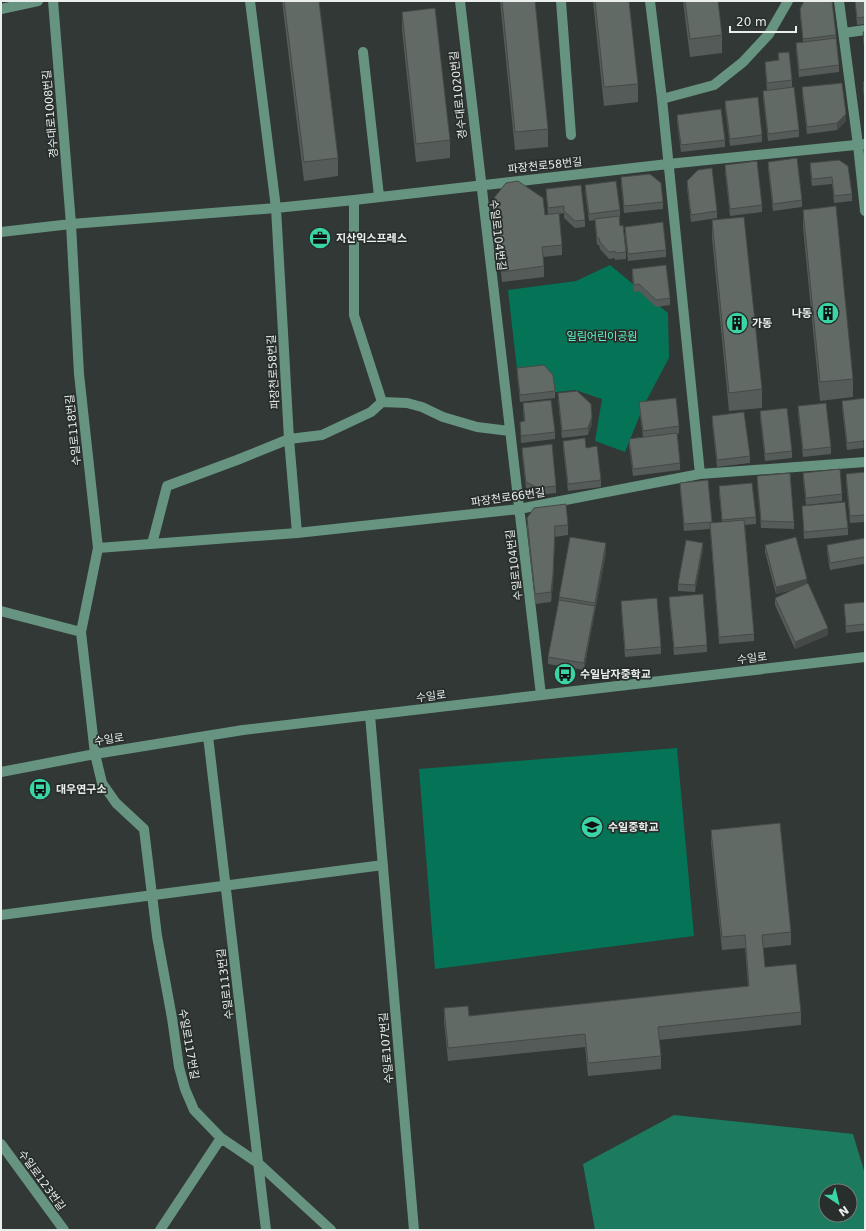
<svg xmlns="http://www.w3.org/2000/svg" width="866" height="1231" font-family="'DejaVu Sans','Noto Sans KR',sans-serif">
<rect width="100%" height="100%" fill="#313835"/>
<path fill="#057356" d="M610,265l58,48 1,45 -25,47 -19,47 -30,-11 7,-42 -27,-9 -55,6 -12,-106 68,-9z
M677,748l17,188 -259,33 -16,-200z"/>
<path fill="#1c7b5e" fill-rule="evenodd" d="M674,1115l179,19 12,40v56h-270l-12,-66zM826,1191h24v24h-24z"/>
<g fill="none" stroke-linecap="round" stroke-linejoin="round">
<path stroke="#679381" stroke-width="10" d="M53,1l18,223 8,150 19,174 -17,84 14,122 7,29 14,20 28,26 13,107 15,82 7,49 6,22 9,21 27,28 37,25 73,67
M250,1l26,207 13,231 8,94
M460,1c25,232 54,463 81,694
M561,1l10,134
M650,1l12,98 38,375
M839,1l19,144 7,66
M1,9l37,-8
M844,33l21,-3
M363,52l16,144
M662,99l52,-14 29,-23 26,-28 19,-33
M354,200v115l28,87
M1,232l70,-8 205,-16 78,-8 314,-36 197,-20
M152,544l15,-58 70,-26 52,-21 33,-4 49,-23 11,-10 25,1 15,4 21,10 34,10 33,4
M98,548l199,-15 222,-24 181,-35 165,-12
M1,611l80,21
M370,715l44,515
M208,736l58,494
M1,772l94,-18 148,-24 622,-73
M1,915l382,-50
M1,1144l63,86
M160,1230l61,-92"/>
</g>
<path fill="#545b58" d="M282,1h37l19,157v18l-34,5z
M500,1h35l13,128v18l-33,3z
M593,1h36l9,83v18l-34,4z
M683,1h35l4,34v18l-32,4z
M855,1h10v23l-8,1z
M800,9l36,26 3,30v7l-40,5 -3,-27v-7l7,-1 -3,-26z
M402,12l48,128v18l-34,4 -14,-132z
M863,32h2v21l-2,-14z
M778,53l14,27v7l7,43v7l-31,4 -5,-43v-7l4,-1 -2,-21v-7l13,-2z
M863,82h2v22l-2,-15z
M802,87l44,34 -9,9 -30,4 -5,-40z
M725,101l37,34v7l-32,4 -5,-38z
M677,115l48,25v7l-44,5 -4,-30z
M839,160l13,34v7l-18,2 -2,-19 -20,2 -2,-16v-7z
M768,162l34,38v7l-29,4 -5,-42z
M725,165l37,40v7l-32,4 -5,-44z
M621,177l42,25v7l-39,4 -3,-29z
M687,181l30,30v7l-26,4 -4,-34z
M585,185l35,25v16l6,26v7l-11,1v-2l-6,1 -9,-10 -1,-4h-2l-2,-19v-6l-6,1 -4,-29z
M546,189l39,31v7l-10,1 -11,-10v-5l-5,1 3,31v10l-19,2 1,9v11l-42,5 -8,-73v-11l51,17 3,-1 -2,-18z
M803,210l50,169v18l-33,4 -17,-173z
M712,220l50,169v19l-33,3 -17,-173z
M625,227l41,23v7l-38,4 -3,-27z
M632,269l38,29v7l-14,2 -17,-16 -5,1 -2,-16z
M517,368l38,23v7l-35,4 -3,-27z
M558,393l34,31 -4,11 -26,3 -4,-38z
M865,398v48l-2,2 -16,2 -5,-42v-7z
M639,402l40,24v7l-2,1 3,29v7l-47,6 -4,-30v-7l14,-2 -4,-28z
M523,403l32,29v7l-34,4 -1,-21h4l-1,-12z
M798,406l33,41v7l-28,3 -5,-44z
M760,411l32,40v7l-27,3 -5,-43z
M712,416l38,40v7l-33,4 -5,-44z
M563,441l23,7 15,32v7l-33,4 -5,-43z
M522,448l34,38v7l-18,2 -12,-6 -4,-34z
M865,472v50l-15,1 -4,-42v-7z
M803,473l39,21v7l-36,4 -3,-25z
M757,476l37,46v7l-33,-1 -4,-45z
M708,480l4,43 10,-1 -3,-29v-7l37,31v7l-11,1 9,109v7l-35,3 -9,-115 -26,2 -4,-41v-7z
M802,506l46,22v7l-44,4z
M527,518l41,7v10l-13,2 -2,47 -2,18 -16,2 -8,-76z
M865,538v32l-1,-6 -34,6 -3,-18v-7z
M765,545l42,39 21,51 -33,14 -20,-44v-7l21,-9 -20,5 -11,-42z
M703,550l-8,42 -17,-1v-7z
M606,553l-22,117 -36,-6v-7l11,-57v-3z
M669,597l38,48v7l-33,3 -5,-51z
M621,601l40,46v7l-36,3 -4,-49z
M865,602v29l-19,2 -2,-29z
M711,830l80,102v13l-28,3 2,19 36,45v13l-142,15 2,16v13l-73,7 -3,-29 -137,14 -4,-40v-13l25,8 279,-30 -3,-38 -23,2 -11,-107z"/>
<path fill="#454a47" d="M846,114v7l-9,9v-7z
M592,417v7l-4,11v-7z
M865,439v7l-2,2v-7z
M555,526l-2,58 -2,18v-10z
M606,543v10l-22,117v-7l11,-57v-3z
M703,543v7l-8,42v-7z
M807,579v7l-31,8v-7z
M828,628v7l-33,14v-7z"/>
<path fill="#626a66" stroke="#454a47" d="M284,1h35l19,157 -34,4z
M502,1h33l13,128 -33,3z
M595,1h34l9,83 -34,3z
M685,1h33l4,34 -32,4z
M804,1h28l4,34 -33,4 -3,-30z
M855,1h10v16l-8,1z
M435,8l15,132 -34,4 -14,-132z
M863,32h2v14z
M836,38l3,27 -40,5 -3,-27z
M789,52l3,28 -25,3 -2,-21 14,-2 -1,-7z
M863,82h2v15z
M842,83l4,31 -9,9 -30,4 -5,-40z
M794,87l5,43 -31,4 -5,-43z
M758,97l4,38 -32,4 -5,-38z
M721,109l4,31 -44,5 -4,-30z
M797,158l5,42 -29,4 -5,-42z
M839,160l9,6 4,28 -18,2 -2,-19 -20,2 -2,-16z
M757,161l5,44 -32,4 -5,-44z
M712,168l5,43 -26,4 -4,-34 11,-11z
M650,174l11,9 2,19 -39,4 -3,-29z
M518,181l25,17 2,17 14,-2 3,32 -20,2 2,19 -42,6 -8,-74 12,-15z
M616,181l4,29 -31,4 -4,-29z
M581,185l4,35 -10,1 -11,-10v-5l-16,2 -2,-19z
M836,206l17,173 -33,3 -17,-172z
M619,216l1,10 3,-1 3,27 -11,1v-2l-6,1 -9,-10 -1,-4h-2l-2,-19z
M744,217l18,172 -33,4 -17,-173z
M663,222l3,28 -38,4 -3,-27z
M666,265l4,33 -14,2 -17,-16 -5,1 -2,-16z
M544,365l9,10 2,16 -35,4 -3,-27z
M577,391l14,13 1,13 -4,11 -26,3 -4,-38z
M676,398l3,28 -36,5 -4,-29z
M865,398v41l-2,2 -16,2 -5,-42z
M551,400l4,32 -34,4 -1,-14 5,-1 -2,-18z
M826,403l5,44 -28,3 -5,-44z
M787,408l5,43 -27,3 -5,-43z
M744,412l6,44 -33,4 -5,-44z
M677,433l3,30 -47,6 -4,-30z
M585,438l1,10 11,-2 4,34 -33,4 -5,-43z
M552,444l4,42 -18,2 -12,-6 -4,-34z
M840,469l2,25 -36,4 -3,-25z
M865,472v43l-15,1 -4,-42z
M790,473l4,49 -33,-1 -4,-45z
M708,480l4,42 -28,2 -4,-41z
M752,483l4,34 -34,3 -3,-34z
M845,502l3,26 -44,4 -2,-26z
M566,504l2,21 -13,1 -2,48 -2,18 -16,2 -8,-76 7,-10z
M744,520l10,114 -35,3 -9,-114z
M570,537l36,6 -11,60 -36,-6z
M796,537l11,42 -31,8 -11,-42z
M865,538v25l-1,-6 -34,6 -3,-18z
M686,540l17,3 -8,42 -17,-1z
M808,583l20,45 -33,14 -20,-44z
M703,594l4,51 -33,3 -5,-51z
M657,598l4,49 -36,3 -4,-49z
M559,600l36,6 -11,57 -36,-6z
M865,602v22l-19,2 -2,-22z
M780,823l11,109 -29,3 3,32 31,-3 5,48 -143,15 3,29 -73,7 -3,-29 -137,14 -4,-40 24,-2 1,10 280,-30 -4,-51 -23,2 -11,-107z"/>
<defs>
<g id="office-disc" transform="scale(1.15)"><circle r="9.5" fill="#3ad4a5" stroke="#272e2b"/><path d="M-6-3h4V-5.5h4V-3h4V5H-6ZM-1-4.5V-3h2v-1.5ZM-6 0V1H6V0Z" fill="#111"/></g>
<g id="building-disc" transform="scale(1.15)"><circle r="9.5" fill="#3ad4a5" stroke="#272e2b"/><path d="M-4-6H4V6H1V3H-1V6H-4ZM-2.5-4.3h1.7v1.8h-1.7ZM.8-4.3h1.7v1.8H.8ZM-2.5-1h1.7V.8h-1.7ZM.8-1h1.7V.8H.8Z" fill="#111"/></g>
<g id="bus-disc" transform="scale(1.15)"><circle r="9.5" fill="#3ad4a5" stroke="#272e2b"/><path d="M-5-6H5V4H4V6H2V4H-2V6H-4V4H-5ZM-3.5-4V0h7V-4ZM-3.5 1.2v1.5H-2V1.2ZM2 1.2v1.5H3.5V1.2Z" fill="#111"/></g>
<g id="school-disc" transform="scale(1.15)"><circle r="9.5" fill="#3ad4a5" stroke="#272e2b"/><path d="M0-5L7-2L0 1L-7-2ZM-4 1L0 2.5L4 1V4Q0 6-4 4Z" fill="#111"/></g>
</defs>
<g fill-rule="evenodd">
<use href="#office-disc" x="320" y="238"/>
<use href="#building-disc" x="828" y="313"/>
<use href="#building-disc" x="737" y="323"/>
<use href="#bus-disc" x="565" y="674"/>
<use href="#bus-disc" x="40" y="789"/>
<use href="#school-disc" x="592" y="827"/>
</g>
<g text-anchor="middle" stroke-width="3.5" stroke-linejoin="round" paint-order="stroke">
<g font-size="11" fill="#eaeeec" stroke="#272e2b">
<text transform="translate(458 95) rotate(-96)" y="4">경수대로1020번길</text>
<text transform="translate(50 114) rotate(-95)" y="4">경수대로1008번길</text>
<text transform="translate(545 165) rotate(-6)" y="4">파장천로58번길</text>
<text transform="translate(498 235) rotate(83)" y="4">수일로104번길</text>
<text transform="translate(273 372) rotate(-93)" y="4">파장천로58번길</text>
<text transform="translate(73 430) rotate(-96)" y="4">수일로118번길</text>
<text transform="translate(508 497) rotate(-8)" y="4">파장천로66번길</text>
<text transform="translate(514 565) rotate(-97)" y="4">수일로104번길</text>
<text transform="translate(752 658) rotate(-7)" y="4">수일로</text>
<text transform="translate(431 696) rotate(-7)" y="4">수일로</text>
<text transform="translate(109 739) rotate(-9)" y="4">수일로</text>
<text transform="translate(225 984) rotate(-97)" y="4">수일로113번길</text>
<text transform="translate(189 1044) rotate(80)" y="4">수일로117번길</text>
<text transform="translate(386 1048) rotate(-95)" y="4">수일로107번길</text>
<text transform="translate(42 1180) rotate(54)" y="4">수일로123번길</text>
</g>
<g font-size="11" font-weight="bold" fill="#eaeeec" stroke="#272e2b" text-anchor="start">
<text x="336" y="242">지산익스프레스</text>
<text x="812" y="317" text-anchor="end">나동</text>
<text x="752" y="327">가동</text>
<text x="580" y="678">수일남자중학교</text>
<text x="56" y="793">대우연구소</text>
<text x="608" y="831">수일중학교</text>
</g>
<g font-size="11" fill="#5bf8c4" stroke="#272e2b">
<text x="602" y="340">일림어린이공원</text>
</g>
</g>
<rect width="866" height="1231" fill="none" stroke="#eaeeec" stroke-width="4"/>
<g transform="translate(838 1203) rotate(145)"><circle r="19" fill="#272e2b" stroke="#757b78"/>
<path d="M0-3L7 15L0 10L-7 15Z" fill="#3ad4a5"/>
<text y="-6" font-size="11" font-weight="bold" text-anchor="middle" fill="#eaeeec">N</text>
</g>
<path d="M730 26v6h66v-6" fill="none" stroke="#eaeeec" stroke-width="2"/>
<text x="736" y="26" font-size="12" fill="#eaeeec" stroke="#272e2b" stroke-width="3" paint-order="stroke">20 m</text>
</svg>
